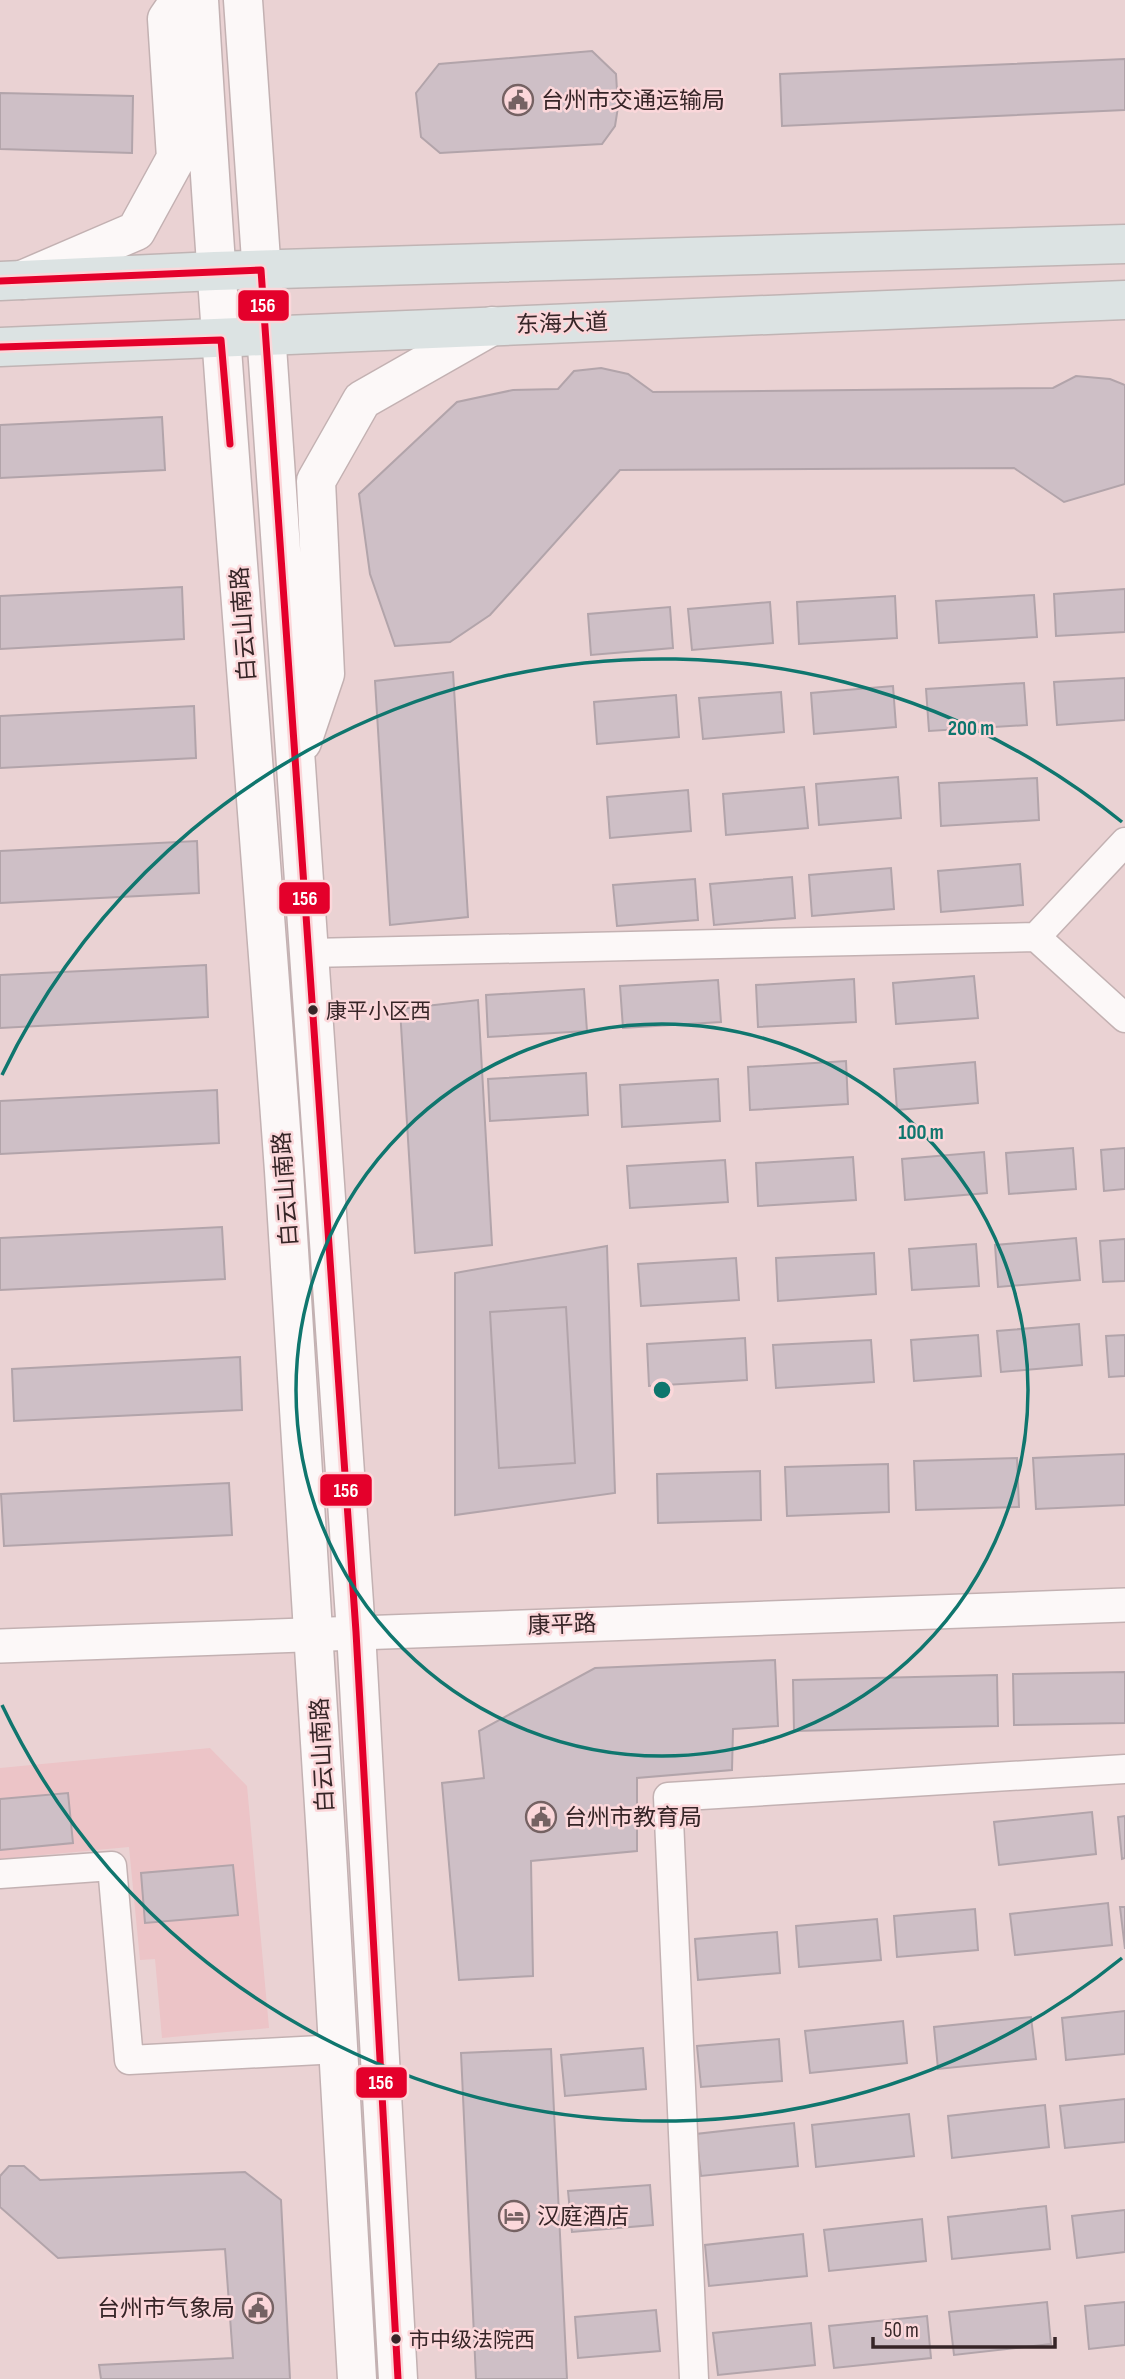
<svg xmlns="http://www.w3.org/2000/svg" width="1125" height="2379" font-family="'Sofia Sans Condensed','Noto Sans SC',sans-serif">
<rect width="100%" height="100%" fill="#ead2d3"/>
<path fill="#ecc4c7" d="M210,1748l37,38 22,242 -107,10 -7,-79 -15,1 -11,-113 -129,12v-91z"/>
<path fill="#cebfc6" stroke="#b2a4aa" stroke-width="2" d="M592,51l24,23 2,33 -3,19 -13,18 -162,9 -19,-16 -5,-44 23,-29z
M1125,59v51l-343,16 -2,-52z
M0,93l133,3 -1,57 -132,-4z
M601,368l27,6 25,18 400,-4 23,-12 34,3 15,6v99l-61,18 -50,-34 -394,2 -130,145 -40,27 -55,4 -25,-72 -11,-80 98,-92 56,-12 45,-1 16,-18z
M162,417l3,53 -165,8v-53z
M182,587l2,52 -184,10v-53z
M1125,589v43l-69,4 -2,-42z
M1034,595l3,42 -98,6 -3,-42z
M895,596l2,42 -98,6 -2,-42z
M770,602l3,41 -81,7 -4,-41z
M670,607l3,41 -82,7 -3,-41z
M453,672l15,245 -78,8 -15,-244z
M1125,678v42l-68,5 -3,-43z
M1024,683l3,42 -98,6 -3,-42z
M893,686l3,41 -82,7 -3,-41z
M781,692l3,40 -81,7 -4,-41z
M676,695l3,42 -82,7 -3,-42z
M194,706l2,52 -196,10v-52z
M898,777l3,41 -82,7 -3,-41z
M1037,778l2,42 -98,6 -2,-43z
M804,787l4,41 -82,7 -3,-41z
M688,790l3,41 -81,7 -3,-41z
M197,841l2,52 -199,10v-52z
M1020,864l3,41 -82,7 -3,-41z
M891,868l3,41 -82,7 -3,-41z
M792,877l3,41 -81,7 -4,-41z
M695,879l3,41 -81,6 -4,-41z
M206,965l2,52 -208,11v-53z
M974,976l4,42 -82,6 -3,-41z
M854,979l2,43 -98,5 -2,-42z
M718,980l3,42 -98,6 -3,-42z
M584,989l3,42 -99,6 -2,-42z
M478,1000l14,245 -77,8 -15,-244z
M846,1061l2,43 -98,6 -2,-43z
M975,1062l3,41 -81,7 -3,-41z
M586,1073l2,42 -98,6 -2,-42z
M718,1079l2,42 -98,6 -2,-42z
M217,1090l2,53 -219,11v-53z
M1073,1148l3,41 -67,5 -3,-41z
M1125,1148v41l-21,2 -3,-41z
M984,1152l3,41 -82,7 -3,-41z
M853,1157l3,43 -98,6 -2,-43z
M725,1160l3,42 -98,6 -3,-42z
M222,1227l3,52 -225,11v-52z
M1076,1238l4,42 -82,7 -3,-42z
M1125,1239v42l-22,1 -3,-41z
M976,1244l3,42 -67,4 -3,-41z
M607,1246l8,247 -160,22v-242z
M874,1253l2,41 -98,7 -2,-43z
M736,1258l3,42 -98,6 -3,-42z
M566,1307l9,156 -76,5 -9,-156z
M1079,1324l3,41 -81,7 -4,-41z
M978,1335l3,41 -67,5 -3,-41z
M1125,1335v41l-16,1 -3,-41z
M745,1338l2,42 -98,6 -2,-42z
M871,1340l3,42 -98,6 -3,-43z
M240,1357l2,53 -228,11 -2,-52z
M1125,1454v51l-89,4 -3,-51z
M1017,1458l2,49 -103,3 -2,-49z
M888,1464l1,48 -102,4 -2,-49z
M760,1471l1,49 -103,3 -1,-49z
M229,1483l3,52 -228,11 -3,-52z
M775,1660l3,66 -45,3 -1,41 -95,8v73l-106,10 2,115 -74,4 -17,-197 42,-5 -5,-47 116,-63z
M1125,1672v51l-111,2 -1,-51z
M997,1675l1,51 -204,5 -1,-51z
M68,1793l5,50 -73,7v-51z
M1092,1812l4,42 -97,11 -5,-43z
M1125,1816v42l-3,1 -4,-42z
M233,1865l5,50 -93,8 -4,-50z
M1108,1903l4,42 -97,10 -5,-41z
M1120,1907h5v42z
M975,1909l3,41 -81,7 -3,-41z
M877,1919l4,41 -82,7 -3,-41z
M777,1932l3,41 -82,7 -3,-41z
M1125,2011v43l-59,6 -4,-42z
M1031,2017l5,42 -98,10 -4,-42z
M903,2021l4,42 -97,10 -5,-42z
M779,2039l3,42 -81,6 -4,-41z
M643,2048l3,41 -81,7 -4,-41z
M551,2049l16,330h-91l-15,-326z
M1125,2099v43l-60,6 -5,-42z
M1045,2105l4,42 -97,11 -4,-42z
M909,2114l5,42 -98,11 -4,-42z
M794,2123l4,43 -97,10 -5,-42z
M9,2166h15l16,14 205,-8 36,28 9,179h-189l-2,-14 134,-7 -8,-109 -167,9 -58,-51v-31z
M650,2185l3,40 -81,7 -4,-41z
M1046,2206l4,43 -98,10 -4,-42z
M1125,2210v42l-48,6 -5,-42z
M922,2219l4,42 -97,10 -5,-41z
M803,2234l4,42 -98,10 -4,-41z
M1047,2302l4,42 -97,11 -5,-43z
M1125,2302v43l-36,4 -4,-43z
M656,2310l4,41 -82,7 -3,-41z
M927,2316l4,42 -97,10 -5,-42z
M811,2323l4,42 -97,10 -5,-42z"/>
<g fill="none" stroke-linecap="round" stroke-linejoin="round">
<g stroke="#c3b1b2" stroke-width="31">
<path id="minor" d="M1125,842l-89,95 89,81
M310,953l726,-16
M0,1874l112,-8 17,194 210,-11
M694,2379l-26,-582 457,-28"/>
</g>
<g stroke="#c3b1b2" stroke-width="36">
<path id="tertiary" d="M0,1646l1125,-41"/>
</g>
<g stroke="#c3b1b2" stroke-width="41">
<path id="secondary" d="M199,0c23,391 57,781 85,1171 28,403 50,805 73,1208
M243,0l113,1632 42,747
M22,280l114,-49 40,-73 -9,-139 13,-19
M302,742l23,-68 -9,-193 46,-81 130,-74"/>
</g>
<g stroke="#c0b4b4" stroke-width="41">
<path id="primary" d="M0,281l215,-10 910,-27
M0,347l1125,-47"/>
</g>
<use href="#minor" stroke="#fcf8f8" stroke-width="28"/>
<use href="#tertiary" stroke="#fcf8f8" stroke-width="33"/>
<use href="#secondary" stroke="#fcf8f8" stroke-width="38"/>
<use href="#primary" stroke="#dce3e3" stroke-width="38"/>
<g stroke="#fbd7da" stroke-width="12">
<path id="bus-1" d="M0,281l261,-11 95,1362 42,747
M0,347l221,-7 9,104"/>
</g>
<use href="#bus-1" stroke="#e4002b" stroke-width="7"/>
</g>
<g fill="none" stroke="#0f766e" stroke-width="3.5">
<circle cx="662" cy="1390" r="366"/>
<path d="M1122 1958A731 731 0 0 1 2 1705M2 1075A731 731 0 0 1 1122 822"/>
</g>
<defs>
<g id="civic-ring" transform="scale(1.575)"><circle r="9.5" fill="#fbd7da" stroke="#756263" stroke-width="1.5"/><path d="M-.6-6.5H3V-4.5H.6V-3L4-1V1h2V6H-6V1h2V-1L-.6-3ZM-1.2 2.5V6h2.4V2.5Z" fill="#756263"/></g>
<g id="hotel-ring" transform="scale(1.575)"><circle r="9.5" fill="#fbd7da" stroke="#756263" stroke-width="1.5"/><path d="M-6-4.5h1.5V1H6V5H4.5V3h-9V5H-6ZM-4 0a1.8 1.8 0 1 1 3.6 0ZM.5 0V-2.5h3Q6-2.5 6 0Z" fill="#756263"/></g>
</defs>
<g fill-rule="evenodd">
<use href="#civic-ring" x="518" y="100"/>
<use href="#civic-ring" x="541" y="1817"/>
<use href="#hotel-ring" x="514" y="2216"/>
<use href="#civic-ring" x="258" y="2308"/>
</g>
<g fill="#362527" stroke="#fbd7da" stroke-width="2.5">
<circle cx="313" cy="1010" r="6"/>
<circle cx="396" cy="2339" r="6"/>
</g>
<g text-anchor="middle" stroke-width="5" stroke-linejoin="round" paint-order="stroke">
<g font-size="21" fill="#362527" stroke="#fbd7da" text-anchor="start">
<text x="326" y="1018">康平小区西</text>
<text x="409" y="2347">市中级法院西</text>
</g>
<g font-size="23" fill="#362527" stroke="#fbd7da" text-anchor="start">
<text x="541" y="108">台州市交通运输局</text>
<text x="564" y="1825">台州市教育局</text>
<text x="537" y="2224">汉庭酒店</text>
<text x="235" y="2316" text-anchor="end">台州市气象局</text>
</g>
<g font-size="23" fill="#362527" stroke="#fbd7da">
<text transform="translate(562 323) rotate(-2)" y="8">东海大道</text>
<text transform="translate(243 624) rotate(-94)" y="8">白云山南路</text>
<text transform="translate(285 1189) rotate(-94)" y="8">白云山南路</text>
<text transform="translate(562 1624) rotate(-2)" y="8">康平路</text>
<text transform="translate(322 1755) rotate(-93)" y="8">白云山南路</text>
</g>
</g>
<circle cx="662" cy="1390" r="10" fill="#0f766e" stroke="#fbd7da" stroke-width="3.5"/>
<g font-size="21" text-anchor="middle" font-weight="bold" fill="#0f766e" stroke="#fbd7da" stroke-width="5" stroke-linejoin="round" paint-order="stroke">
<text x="971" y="735">200 m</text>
<text x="921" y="1139">100 m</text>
</g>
<g stroke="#fbd7da" stroke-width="2.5">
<rect x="237" y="289" width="53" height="33" rx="7" fill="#e4002b"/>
<rect x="278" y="881" width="53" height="34" rx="7" fill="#e4002b"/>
<rect x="319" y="1473" width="54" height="34" rx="7" fill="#e4002b"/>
<rect x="355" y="2066" width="53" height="33" rx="7" fill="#e4002b"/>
</g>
<g font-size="19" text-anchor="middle" font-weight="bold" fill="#fff">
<text x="263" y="312">156</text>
<text x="305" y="905">156</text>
<text x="346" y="1497">156</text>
<text x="381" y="2089">156</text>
</g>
<path d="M873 2337v10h182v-10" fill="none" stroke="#362527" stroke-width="3.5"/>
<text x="884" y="2337" font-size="21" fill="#362527" stroke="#fbd7da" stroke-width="5" paint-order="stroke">50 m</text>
</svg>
